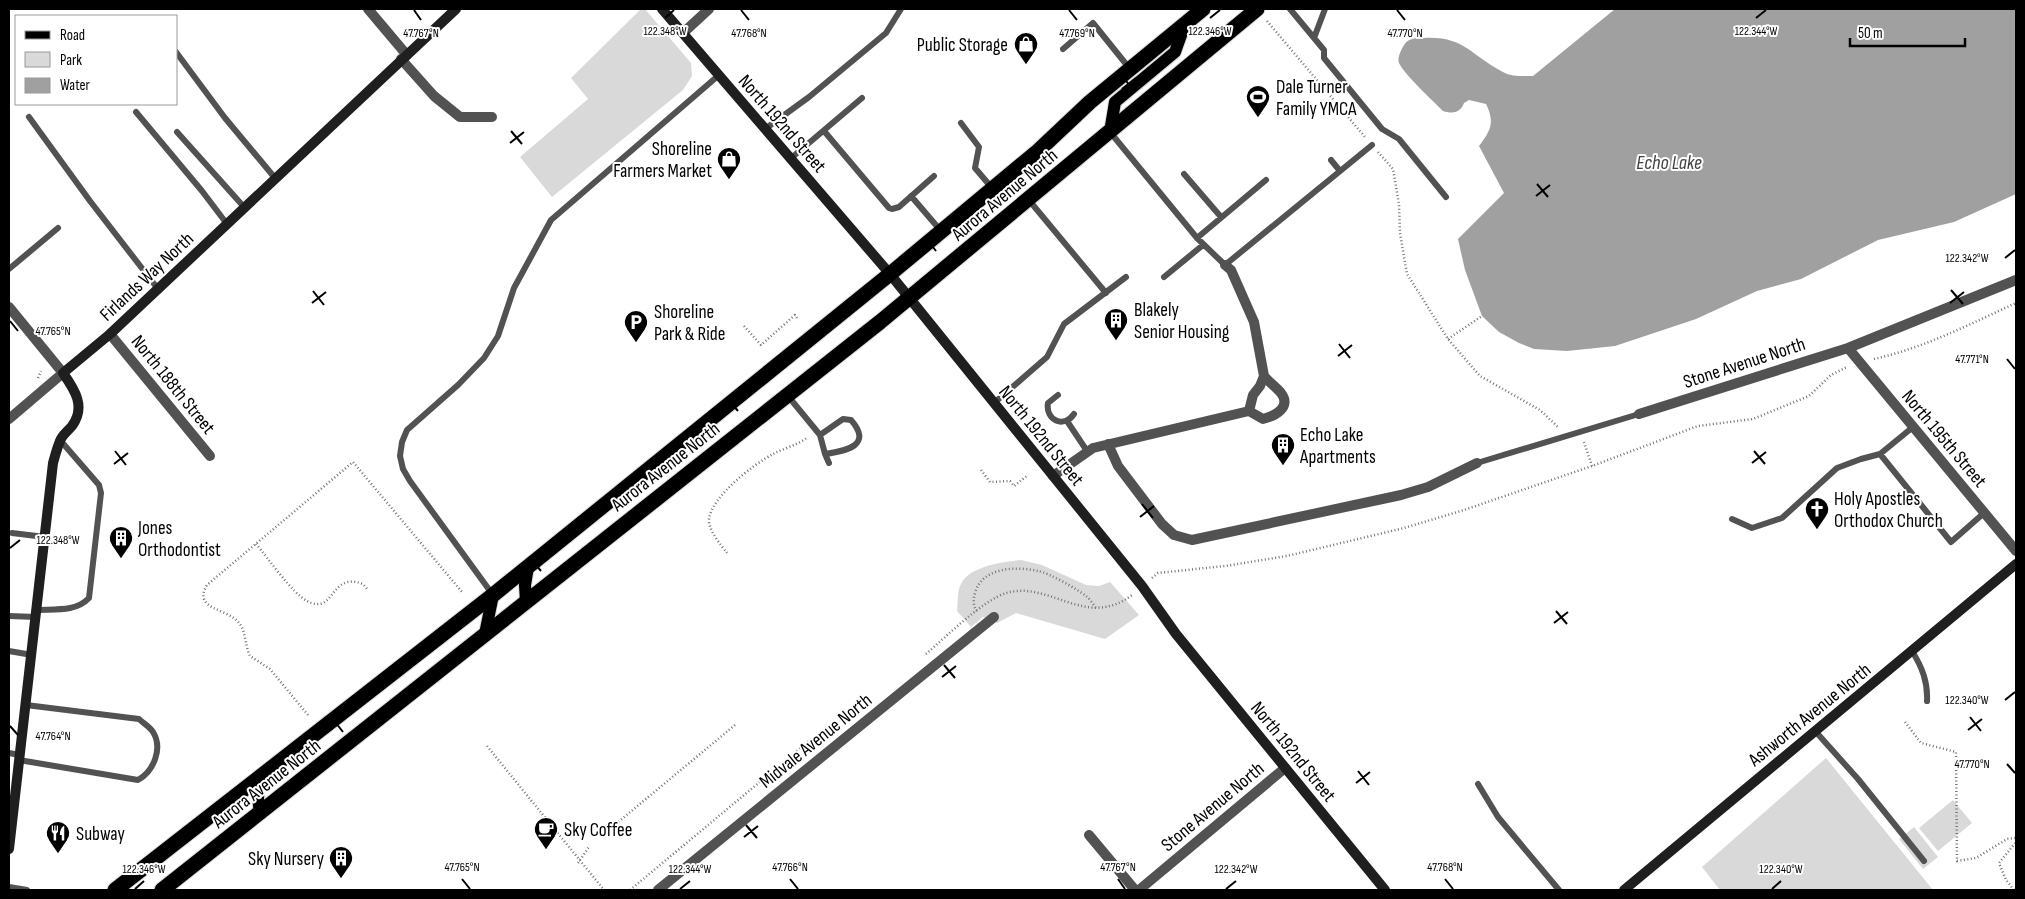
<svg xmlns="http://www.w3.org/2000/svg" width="2025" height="899" font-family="'Sofia Sans Condensed',sans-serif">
<rect width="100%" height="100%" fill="#fff"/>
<path fill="#d9d9d9" d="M641,9h4l46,54 1,13 -9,14 -131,107 -32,-40 68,-58 -17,-21z
M1021,560l21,5 44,20 13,1 11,-4 29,33 -34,24 -89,-26 -19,10 -14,-6 -12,10 -14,-16c1,-8 0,-20 4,-27 9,-18 42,-22 60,-24z
M1826,758l107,132h-213l-18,-23z
M1953,800l19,23 -34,28 -19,-23z
M1914,827l24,30 -15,12 -24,-30z"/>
<path fill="#a0a0a0" d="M1615,9h401v185l-62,28 -76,18 -77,39 -44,12 -61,28 -81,27 -48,5 -33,-2 -15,-6 -20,-11 -17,-16 -17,-46 -7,-31 46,-46 -25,-47c12,-16 16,-24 7,-42l-17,-4 -5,3c-4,10 -11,11 -21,8 -9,-9 -40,-38 -44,-48 -2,-5 2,-13 5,-18 4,-7 12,-7 20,-7 41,-2 47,18 79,34 8,5 21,4 30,4z"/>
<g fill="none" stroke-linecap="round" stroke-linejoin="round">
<g stroke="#dbdbdb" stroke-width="14">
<path id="primary" d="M1110,132l5,-30 60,-50 10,-28
M526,602l-1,-17 3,-18
M485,634l8,-39
M259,778l-1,21 2,13"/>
</g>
<g stroke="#dbdbdb" stroke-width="17">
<path id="highway" d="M115,890l378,-295 397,-321 148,-123 52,-49 113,-93
M162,890l718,-568 377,-313"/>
</g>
<path stroke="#747474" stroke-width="2.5" stroke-dasharray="1 2.5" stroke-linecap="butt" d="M1267,21l98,116
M1378,152l15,17 6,35 1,29 7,41 41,65 32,37 60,34 19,18
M744,326l17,19 34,-30 2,3
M1448,339l34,-23
M1874,359c50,-11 96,-35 142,-56
M38,378l3,-7
M1584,442l8,24
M981,470l9,12 20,-1 4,5 14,-11
M256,544c12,14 36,49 51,57 29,15 22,-30 56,-17l5,6
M727,553c-6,-8 -19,-23 -18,-34 3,-23 45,-55 64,-65 11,-6 25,-9 35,-17
M1152,578l6,-5 67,-7 62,-10 117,-28 60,-18 128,-44 106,-40 55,-7 56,-23 22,-21 16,-8
M977,611c-4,-5 -4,-11 -2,-18 7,-26 41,-27 63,-22 9,1 41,19 48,25 4,3 7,8 10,12
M926,654c21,-18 56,-53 80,-61 44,-13 80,37 126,2
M308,715l-38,-46 -20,-13c-5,-10 -4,-25 -11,-33 -11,-15 -47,-13 -32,-38l146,-123 109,130
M1905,722l16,21 35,9 1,109 19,-3 31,-19 9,-1
M487,746l117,144
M605,833l130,-108
M578,863l11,-16
M630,890l179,-149 49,-32
M2014,890l-8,-10 -7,-17 17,-21"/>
<path stroke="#525252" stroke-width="6" d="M1290,9l34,41v8l58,71 17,10 47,58
M1314,38l11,-29
M1063,49l30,-26 37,46
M176,52l49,66 50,60
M136,112l66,79 25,33
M29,117l61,84 68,88
M961,123l18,24 -4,21 17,20
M765,129l44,-32 77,-64 15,-24
M824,131l65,77 3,1 7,-2 35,-31
M177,132l67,75
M1110,132l87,106 28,27 147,-120
M790,159l72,-61
M1331,160l9,11
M1184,174l37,43
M911,196l30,35
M1028,199l78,94
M1197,238l69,-58
M9,269l49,-41
M1164,277l39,-32
M1058,395l-10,8c-3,17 16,26 26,11
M788,396l32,39 5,19c22,-3 48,-9 26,-34l-8,-1 -23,16
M994,403l53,-46 17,-33 62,-47
M1067,421l20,30
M825,454l4,9
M1880,454l33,-27
M1477,463l162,-49
M1732,519l20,9 30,-10 55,-50 24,-9 19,-5 71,88 33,-29
M12,533l33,4
M493,595l-83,-114 -7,-12 -3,-13 2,-14 5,-12 51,-45 26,-27 14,-22 16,-48 37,-68 168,-145
M37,610c18,-1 39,2 52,-12l12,-105 -2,-8 -39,-45
M9,616l27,1
M9,651l23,4
M1912,651c10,16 16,31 15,50
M1816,732l42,47 66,82
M9,753l11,2
M19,760l119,20c16,-9 25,-32 15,-48 -3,-5 -10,-9 -14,-13l-113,-14
M1478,784l20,33 61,73
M9,887l18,3"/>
<path stroke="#525252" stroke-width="10" d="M368,9l38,45
M683,33l26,-24
M401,59l33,37 26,21h32
M1225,265l6,5 23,52 10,54 -4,10 -7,9 -4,16
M9,307l54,66 -54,46
M110,334l100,122
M1848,348l168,203
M1639,414l209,-66 168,-68
M1108,444l10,22 44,58 12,11 18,5 209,-45 27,-8 49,-24
M1053,476l40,-28 156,-37 14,8c12,-3 29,-12 18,-26 -5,-6 -12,-11 -17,-17
M1089,835l46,55
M658,890l336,-273
M1139,890l146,-122"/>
<path stroke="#1f1f1f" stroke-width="10" d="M662,9l228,265 252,312 34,48 209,256
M9,849l44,-386c2,-7 4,-15 7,-22 2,-6 8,-10 12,-15 14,-19 3,-36 -9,-53l47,-39 346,-325
M1624,890l392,-326"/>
<use href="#primary" stroke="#000" stroke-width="12"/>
<use href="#highway" stroke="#000" stroke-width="15"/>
</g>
<path fill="none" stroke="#000" stroke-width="2" d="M414,10l7,10M741,10l8,10M1069,10l8,10M1397,10l8,10M665,18l9,-8M1210,18l10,-8M1756,18l10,-8M1123,77l11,14M1122,89l14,-11M511,131l11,13M510,143l14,-11M1537,184l11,13M1536,196l14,-11M925,237l11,14M924,250l14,-11M2005,258l10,-8M1951,290l12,14M313,291l11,14M312,303l14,-11M1950,303l14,-11M10,321l8,10M1339,344l11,14M1338,356l14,-11M2007,359l8,10M727,398l11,13M726,410l14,-11M115,451l11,14M1754,451l11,13M1752,463l14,-11M114,464l14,-11M1142,504l11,14M1140,517l14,-11M10,548l10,-8M530,558l11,13M528,570l14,-11M1556,611l11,13M1554,623l14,-11M944,665l11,13M942,677l14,-11M2005,700l10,-8M1970,717l11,14M332,718l11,14M10,726l8,9M330,730l14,-11M1968,730l14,-11M2007,764l8,9M1358,771l11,14M1356,783l14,-11M746,825l11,13M744,837l14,-11M462,879l8,10M790,879l8,10M1118,879l7,10M1445,879l8,10M135,889l9,-8M680,889l10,-8M1226,889l10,-8M1772,889l9,-8"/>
<defs>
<g id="shop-pin" transform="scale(1.25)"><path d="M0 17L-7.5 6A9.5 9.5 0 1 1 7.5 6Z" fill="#000" stroke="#fff"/><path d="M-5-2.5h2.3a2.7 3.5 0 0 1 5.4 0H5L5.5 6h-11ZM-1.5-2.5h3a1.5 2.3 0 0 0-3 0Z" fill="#fff"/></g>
<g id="stadium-pin" transform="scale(1.25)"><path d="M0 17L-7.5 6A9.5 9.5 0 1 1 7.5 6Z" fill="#000" stroke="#fff"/><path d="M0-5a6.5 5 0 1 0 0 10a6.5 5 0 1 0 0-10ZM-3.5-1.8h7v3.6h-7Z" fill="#fff"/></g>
<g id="building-pin" transform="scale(1.25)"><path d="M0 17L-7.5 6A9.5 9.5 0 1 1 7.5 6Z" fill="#000" stroke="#fff"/><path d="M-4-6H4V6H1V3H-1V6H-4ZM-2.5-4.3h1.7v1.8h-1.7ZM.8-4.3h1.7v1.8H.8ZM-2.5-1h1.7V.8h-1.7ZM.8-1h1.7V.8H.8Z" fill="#fff"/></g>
<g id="parking-pin" transform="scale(1.25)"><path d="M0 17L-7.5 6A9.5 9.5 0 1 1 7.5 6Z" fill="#000" stroke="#fff"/><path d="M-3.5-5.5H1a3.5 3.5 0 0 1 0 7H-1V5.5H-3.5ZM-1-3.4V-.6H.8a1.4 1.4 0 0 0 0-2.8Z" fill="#fff"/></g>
<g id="church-pin" transform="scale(1.25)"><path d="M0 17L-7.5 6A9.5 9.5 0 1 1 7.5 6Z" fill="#000" stroke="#fff"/><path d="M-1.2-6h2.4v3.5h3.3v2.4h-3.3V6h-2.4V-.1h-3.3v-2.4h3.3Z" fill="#fff"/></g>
<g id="cafe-pin" transform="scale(1.25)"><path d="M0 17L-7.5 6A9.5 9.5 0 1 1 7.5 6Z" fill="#000" stroke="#fff"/><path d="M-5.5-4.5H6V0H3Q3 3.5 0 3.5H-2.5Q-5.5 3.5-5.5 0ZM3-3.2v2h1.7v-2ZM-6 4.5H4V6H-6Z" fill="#fff"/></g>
<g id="restaurant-pin" transform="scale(1.25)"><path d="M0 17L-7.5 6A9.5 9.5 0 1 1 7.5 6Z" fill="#000" stroke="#fff"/><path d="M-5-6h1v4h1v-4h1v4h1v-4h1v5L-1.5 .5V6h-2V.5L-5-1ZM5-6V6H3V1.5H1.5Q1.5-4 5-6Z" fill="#fff"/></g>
</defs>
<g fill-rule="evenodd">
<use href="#shop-pin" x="1026" y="44"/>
<use href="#stadium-pin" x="1258" y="97"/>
<use href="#shop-pin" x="729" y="159"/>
<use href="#building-pin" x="1116" y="320"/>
<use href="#parking-pin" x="636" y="322"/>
<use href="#building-pin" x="1283" y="445"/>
<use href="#church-pin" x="1817" y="509"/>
<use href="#building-pin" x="121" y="538"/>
<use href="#cafe-pin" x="546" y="829"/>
<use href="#restaurant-pin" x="58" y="833"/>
<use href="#building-pin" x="341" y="858"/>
</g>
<g text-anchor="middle" stroke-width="4" stroke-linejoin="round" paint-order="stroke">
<g font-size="19" fill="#000" stroke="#fff" text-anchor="start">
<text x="1008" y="51" text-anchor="end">Public Storage</text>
<text x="1276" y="93">Dale Turner<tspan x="1276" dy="22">Family YMCA</tspan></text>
<text x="712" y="155" text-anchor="end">Shoreline<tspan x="712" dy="22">Farmers Market</tspan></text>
<text x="1134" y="316">Blakely<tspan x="1134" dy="22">Senior Housing</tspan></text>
<text x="654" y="318">Shoreline<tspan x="654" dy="22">Park &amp; Ride</tspan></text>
<text x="1300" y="441">Echo Lake<tspan x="1300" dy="22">Apartments</tspan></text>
<text x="1834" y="505">Holy Apostles<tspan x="1834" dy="22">Orthodox Church</tspan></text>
<text x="138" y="534">Jones<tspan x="138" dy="22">Orthodontist</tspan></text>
<text x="564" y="836">Sky Coffee</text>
<text x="76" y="840">Subway</text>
<text x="324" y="865" text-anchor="end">Sky Nursery</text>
</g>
<g font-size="19" fill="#000" stroke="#fff">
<text transform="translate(783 123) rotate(49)" y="7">North 192nd Street</text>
<text transform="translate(1004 194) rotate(-40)" y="7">Aurora Avenue North</text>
<text transform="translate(146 276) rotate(-43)" y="7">Firlands Way North</text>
<text transform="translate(1744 362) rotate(-18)" y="7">Stone Avenue North</text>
<text transform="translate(174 384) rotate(51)" y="7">North 188th Street</text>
<text transform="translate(1042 435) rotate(51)" y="7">North 192nd Street</text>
<text transform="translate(1945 438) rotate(50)" y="7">North 195th Street</text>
<text transform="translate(665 466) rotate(-38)" y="7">Aurora Avenue North</text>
<text transform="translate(1809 714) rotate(-39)" y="7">Ashworth Avenue North</text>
<text transform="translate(815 740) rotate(-39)" y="7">Midvale Avenue North</text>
<text transform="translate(1294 751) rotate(51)" y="7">North 192nd Street</text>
<text transform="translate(266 783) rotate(-38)" y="7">Aurora Avenue North</text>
<text transform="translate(1212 806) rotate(-40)" y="7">Stone Avenue North</text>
</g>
<g font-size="20" font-style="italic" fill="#414141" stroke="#fff">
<text x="1669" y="169">Echo Lake</text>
</g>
</g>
<g font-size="12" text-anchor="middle" fill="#000" stroke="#fff" stroke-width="4" stroke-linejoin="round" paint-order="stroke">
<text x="665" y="35">122.348°W</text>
<text x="1210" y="35">122.346°W</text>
<text x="1756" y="35">122.344°W</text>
<text x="421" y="37">47.767°N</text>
<text x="749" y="37">47.768°N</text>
<text x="1077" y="37">47.769°N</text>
<text x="1405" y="37">47.770°N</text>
<text x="1967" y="262">122.342°W</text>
<text x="53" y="335">47.765°N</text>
<text x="1972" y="363">47.771°N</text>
<text x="58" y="544">122.348°W</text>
<text x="1967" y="704">122.340°W</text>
<text x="53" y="740">47.764°N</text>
<text x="1972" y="768">47.770°N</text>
<text x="462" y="871">47.765°N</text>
<text x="790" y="871">47.766°N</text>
<text x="1118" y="871">47.767°N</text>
<text x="1445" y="871">47.768°N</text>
<text x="144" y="873">122.346°W</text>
<text x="690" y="873">122.344°W</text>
<text x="1236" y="873">122.342°W</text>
<text x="1781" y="873">122.340°W</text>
</g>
<rect width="2025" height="899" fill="none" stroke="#000000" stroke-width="20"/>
<rect x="15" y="15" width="162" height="90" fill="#ffffff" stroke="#999999"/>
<rect x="25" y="31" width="25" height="8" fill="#000000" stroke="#999999"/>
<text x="60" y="40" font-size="15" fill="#000000">Road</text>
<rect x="25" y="52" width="25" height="15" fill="#d9d9d9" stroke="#999999"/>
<text x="60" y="65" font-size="15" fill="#000000">Park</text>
<rect x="25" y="78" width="25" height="15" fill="#a0a0a0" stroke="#999999"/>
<text x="60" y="90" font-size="15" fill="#000000">Water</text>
<path d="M1850 38v8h115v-8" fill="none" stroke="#000000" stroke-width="2.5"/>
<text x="1858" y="38" font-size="15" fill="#000000" stroke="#ffffff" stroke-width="4" paint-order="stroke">50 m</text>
</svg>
